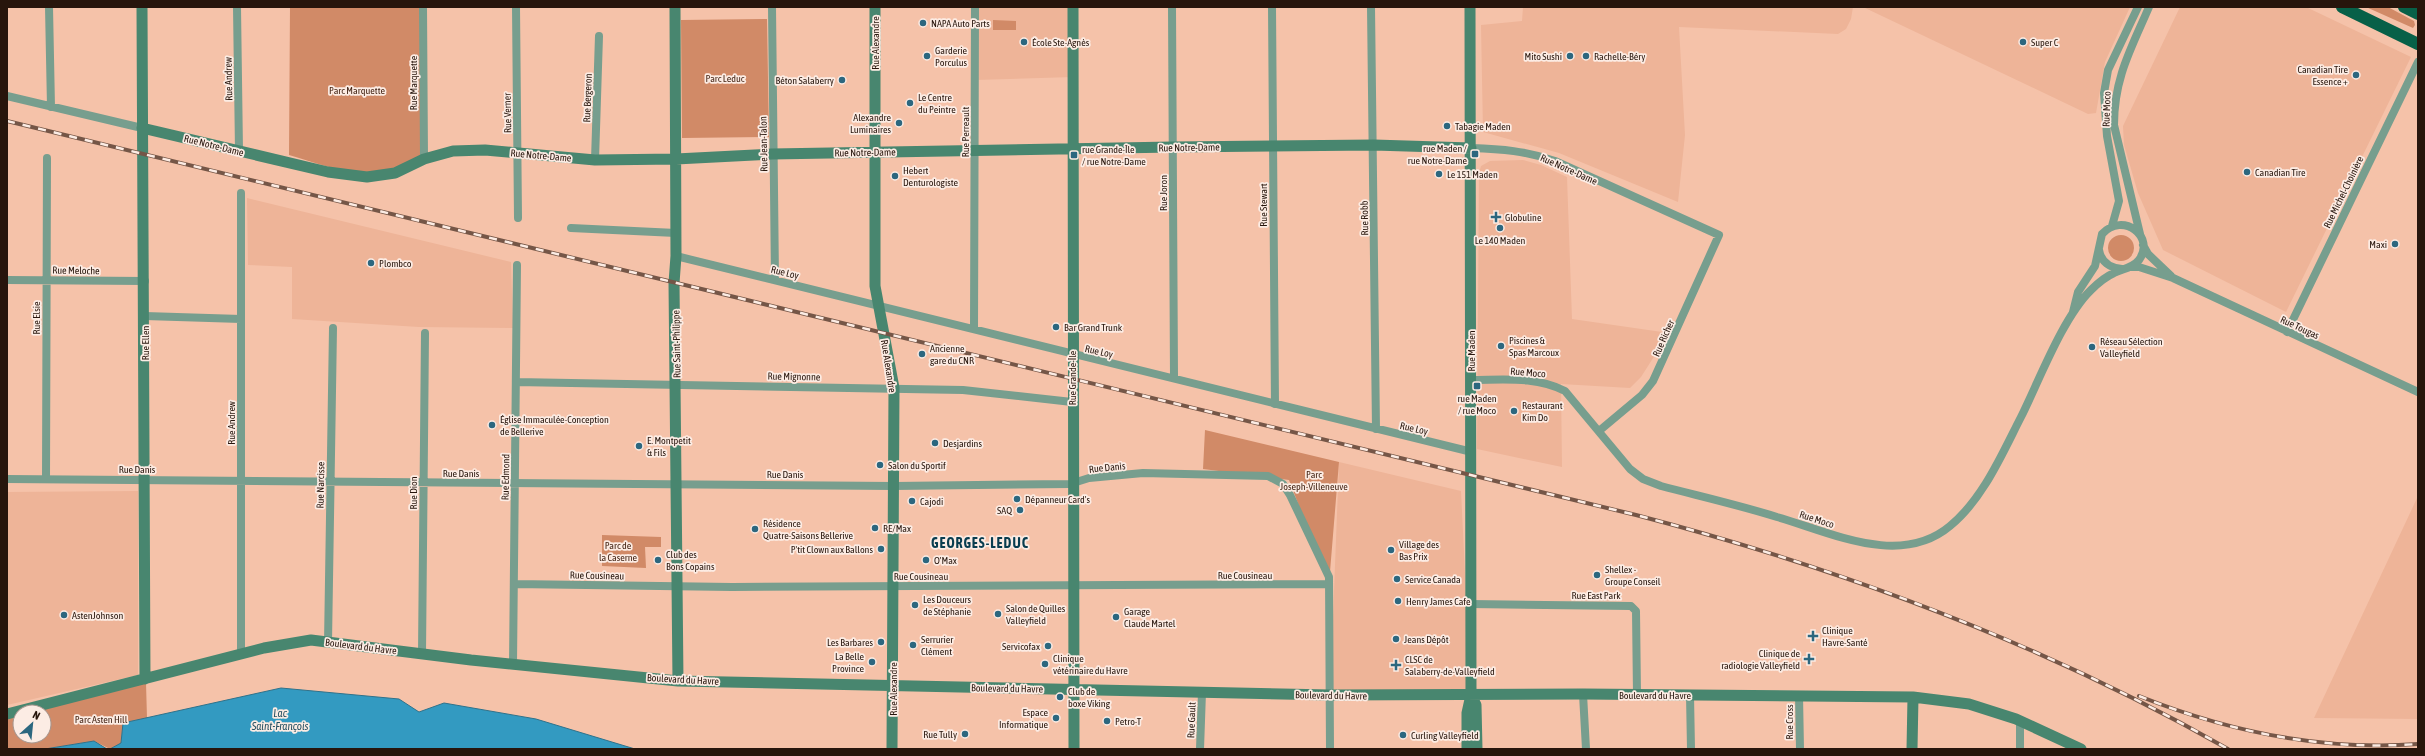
<svg xmlns="http://www.w3.org/2000/svg" width="2425" height="756" font-family="'Asap Condensed',sans-serif">
<rect width="100%" height="100%" fill="#f5c2a9"/>
<path fill="#eeb498" d="M975,7h98v70l-98,3z
M1523,7h330l-2,12 -5,10 -8,5 -159,-7 6,108 -7,67 -119,-49 -76,-21 -2,-107 41,-4z
M1863,7h267l-25,55 -9,51 -8,1z
M2180,7h126l105,50 -125,255 -123,-62 -25,-57 -14,-48 -1,-19z
M1523,160l18,5 26,12 5,142 97,14 -28,44 -11,11 -69,-4 1,83 -85,-18 2,-276 2,-7 9,-5z
M247,198l264,64 2,66 -94,-1 -127,-8v-52l-44,-2z
M1339,462l122,29 10,204h-141z
M138,491v184l-131,30v-213z
M2418,496v223l-104,-1z"/>
<path fill="#d18a67" d="M290,7h135l-1,152c-18,6 -35,14 -54,14 -26,1 -56,-11 -81,-18z
M2366,7h22l26,14 1,4 -2,3z
M767,19l2,118 -87,1 -1,-118z
M993,20l23,1v9h-23z
M2108 248a13 13 0 1 1 26 0a13 13 0 1 1-26 0Z
M1205,430l134,32 -10,122 -40,-104 -86,-11z
M602,535l59,2v10h-16l1,21 -44,-2z
M146,683l1,35 -24,5 -2,20 -11,6 -16,-8 -49,8h-38v-31l13,-3v21h24v-24h-12z"/>
<path fill="#339ac1" stroke="#2f728b" d="M281,688l118,11 20,13 25,-9 92,16 99,30h-525l11,-6 2,-20z
M94,741l13,8h-62z"/>
<g fill="none" stroke-linecap="round" stroke-linejoin="round">
<path stroke="#779e8e" stroke-width="8" d="M49,7l2,100
M237,7l2,144
M423,7l1,152
M516,7l2,211
M772,7l3,273
M1172,7l2,371
M1272,7l3,397
M1371,7l5,422
M7,96l135,32
M1471,148c30,1 56,3 84,13l164,74 -66,146 -11,14 -43,36
M595,160l4,-124
M2112,226l7,-25 -12,-65 -3,-43 4,-23 30,-63
M571,228l105,5
M2140,234l-26,-109c0,-47 17,-76 35,-118
M2143,245l5,9 23,22
M2099,250c2,12 11,18 23,19
M676,256l796,196
M2130,267h9l34,11 245,114
M7,280l138,1
M145,316l96,3
M974,329l1,-322
M2287,332l131,-270
M1471,380c33,0 65,-4 94,11l65,78 13,10 18,7c38,10 78,19 116,31 53,15 123,51 173,9 33,-27 52,-72 71,-109 18,-36 42,-100 70,-127 7,-7 14,-13 23,-17 8,-4 19,-5 25,-13 17,-23 -16,-49 -37,-26l-7,32 -17,26 -5,20
M516,382l447,8 109,12
M7,479l887,7 176,-2 19,-6 54,-5 125,3 15,8 7,11 39,82 1,172
M46,479l1,-321
M514,584l218,3 597,-3
M1470,604l161,2 5,5 1,84
M328,643l5,-315
M241,654v-461
M422,654l3,-321
M513,664l4,-399
M1583,694l3,55
M1690,695l1,54
M1799,695l1,54
M1200,749l2,-57
M2020,749v-28"/>
<path stroke="#48866f" stroke-width="11" d="M142,7l3,672
M675,7l1,249 -2,27 4,398
M875,7v279l19,102 -2,361
M1073,7l1,742
M142,128l186,44 39,5 28,-4 29,-14 29,-8 32,-1 110,10 81,-1 96,-5 401,-7 201,-2 97,3
M1471,695l5,10 1,44
M7,714l257,-66 47,-8 160,20 207,21 652,14 253,-1 330,3 56,7 47,15 65,30
M1467,749v-36l4,-18 -1,-688
M1912,749l1,-52"/>
<path stroke="#076048" stroke-width="12" d="M2342,7l76,37
M2404,7l14,7"/>
<g stroke="#755647" stroke-width="4">
<path id="rail" d="M7,121l1629,394c207,54 406,128 592,234
M2139,696c90,36 182,55 279,48"/>
</g>
<use href="#rail" stroke="#fcece4" stroke-width="2.5" stroke-dasharray="8" stroke-linecap="butt"/>
</g>
<g fill="#2c677f" stroke="#fcece4" stroke-width="1.5">
<circle cx="923" cy="23" r="4"/>
<circle cx="1024" cy="42" r="4"/>
<circle cx="2023" cy="42" r="4"/>
<circle cx="927" cy="56" r="4"/>
<circle cx="1570" cy="56" r="4"/>
<circle cx="1586" cy="56" r="4"/>
<circle cx="2356" cy="75" r="4"/>
<circle cx="842" cy="80" r="4"/>
<circle cx="910" cy="103" r="4"/>
<circle cx="899" cy="123" r="4"/>
<circle cx="1447" cy="126" r="4"/>
<rect x="1471" y="150" width="8" height="8" rx="2"/>
<rect x="1070" y="151" width="8" height="8" rx="2"/>
<circle cx="2247" cy="172" r="4"/>
<circle cx="1439" cy="174" r="4"/>
<circle cx="895" cy="176" r="4"/>
<path d="M1494 211h4v4h4v4h-4v4h-4v-4h-4v-4h4z"/>
<circle cx="1500" cy="228" r="4"/>
<circle cx="2395" cy="244" r="4"/>
<circle cx="371" cy="263" r="4"/>
<circle cx="1056" cy="327" r="4"/>
<circle cx="1501" cy="346" r="4"/>
<circle cx="2092" cy="347" r="4"/>
<circle cx="922" cy="354" r="4"/>
<rect x="1473" y="382" width="8" height="8" rx="2"/>
<circle cx="1514" cy="411" r="4"/>
<circle cx="492" cy="425" r="4"/>
<circle cx="935" cy="443" r="4"/>
<circle cx="639" cy="446" r="4"/>
<circle cx="880" cy="465" r="4"/>
<circle cx="1017" cy="499" r="4"/>
<circle cx="912" cy="501" r="4"/>
<circle cx="1020" cy="510" r="4"/>
<circle cx="875" cy="528" r="4"/>
<circle cx="755" cy="529" r="4"/>
<circle cx="881" cy="549" r="4"/>
<circle cx="1391" cy="550" r="4"/>
<circle cx="658" cy="560" r="4"/>
<circle cx="926" cy="560" r="4"/>
<circle cx="1597" cy="575" r="4"/>
<circle cx="1397" cy="579" r="4"/>
<circle cx="1398" cy="601" r="4"/>
<circle cx="915" cy="605" r="4"/>
<circle cx="998" cy="614" r="4"/>
<circle cx="64" cy="615" r="4"/>
<circle cx="1116" cy="617" r="4"/>
<path d="M1811 630h4v4h4v4h-4v4h-4v-4h-4v-4h4z"/>
<circle cx="1396" cy="639" r="4"/>
<circle cx="881" cy="642" r="4"/>
<circle cx="913" cy="645" r="4"/>
<circle cx="1048" cy="646" r="4"/>
<path d="M1807 653h4v4h4v4h-4v4h-4v-4h-4v-4h4z"/>
<circle cx="872" cy="662" r="4"/>
<circle cx="1045" cy="664" r="4"/>
<path d="M1394 659h4v4h4v4h-4v4h-4v-4h-4v-4h4z"/>
<circle cx="1060" cy="697" r="4"/>
<circle cx="1056" cy="718" r="4"/>
<circle cx="1107" cy="721" r="4"/>
<circle cx="965" cy="734" r="4"/>
<circle cx="1403" cy="735" r="4"/>
</g>
<g text-anchor="middle" stroke-width="3.5" stroke-linejoin="round" paint-order="stroke">
<g font-size="10" fill="#27150c" stroke="#fcece4" text-anchor="start">
<text x="931" y="27">NAPA Auto Parts</text>
<text x="1032" y="46">École Ste-Agnès</text>
<text x="2031" y="46">Super C</text>
<text x="935" y="54">Garderie<tspan x="935" dy="12">Porculus</tspan></text>
<text x="1562" y="60" text-anchor="end">Mito Sushi</text>
<text x="1594" y="60">Rachelle-Béry</text>
<text x="2348" y="73" text-anchor="end">Canadian Tire<tspan x="2348" dy="12">Essence +</tspan></text>
<text x="834" y="84" text-anchor="end">Béton Salaberry</text>
<text x="918" y="101">Le Centre<tspan x="918" dy="12">du Peintre</tspan></text>
<text x="891" y="121" text-anchor="end">Alexandre<tspan x="891" dy="12">Luminaires</tspan></text>
<text x="1455" y="130">Tabagie Maden</text>
<text x="1467" y="152" text-anchor="end">rue Maden /<tspan x="1467" dy="12">rue Notre-Dame</tspan></text>
<text x="1082" y="153">rue Grande-Île<tspan x="1082" dy="12">/ rue Notre-Dame</tspan></text>
<text x="903" y="174">Hebert<tspan x="903" dy="12">Denturologiste</tspan></text>
<text x="2255" y="176">Canadian Tire</text>
<text x="1447" y="178">Le 151 Maden</text>
<text x="1505" y="221">Globuline</text>
<text x="1500" y="244" text-anchor="middle">Le 140 Maden</text>
<text x="2387" y="248" text-anchor="end">Maxi</text>
<text x="379" y="267">Plombco</text>
<text x="1064" y="331">Bar Grand Trunk</text>
<text x="1509" y="344">Piscines &amp;<tspan x="1509" dy="12">Spas Marcoux</tspan></text>
<text x="2100" y="345">Réseau Sélection<tspan x="2100" dy="12">Valleyfield</tspan></text>
<text x="930" y="352">Ancienne<tspan x="930" dy="12">gare du CNR</tspan></text>
<text x="1477" y="402" text-anchor="middle">rue Maden<tspan x="1477" dy="12">/ rue Moco</tspan></text>
<text x="1522" y="409">Restaurant<tspan x="1522" dy="12">Kim Do</tspan></text>
<text x="500" y="423">Église Immaculée-Conception<tspan x="500" dy="12">de Bellerive</tspan></text>
<text x="647" y="444">E. Montpetit<tspan x="647" dy="12">&amp; Fils</tspan></text>
<text x="943" y="447">Desjardins</text>
<text x="888" y="469">Salon du Sportif</text>
<text x="1025" y="503">Dépanneur Card's</text>
<text x="920" y="505">Cajodi</text>
<text x="1012" y="514" text-anchor="end">SAQ</text>
<text x="763" y="527">Résidence<tspan x="763" dy="12">Quatre-Saisons Bellerive</tspan></text>
<text x="883" y="532">RE/Max</text>
<text x="1399" y="548">Village des<tspan x="1399" dy="12">Bas Prix</tspan></text>
<text x="873" y="553" text-anchor="end">P'tit Clown aux Ballons</text>
<text x="666" y="558">Club des<tspan x="666" dy="12">Bons Copains</tspan></text>
<text x="934" y="564">O'Max</text>
<text x="1605" y="573">Shellex -<tspan x="1605" dy="12">Groupe Conseil</tspan></text>
<text x="1405" y="583">Service Canada</text>
<text x="923" y="603">Les Douceurs<tspan x="923" dy="12">de Stéphanie</tspan></text>
<text x="1406" y="605">Henry James Cafe</text>
<text x="1006" y="612">Salon de Quilles<tspan x="1006" dy="12">Valleyfield</tspan></text>
<text x="1124" y="615">Garage<tspan x="1124" dy="12">Claude Martel</tspan></text>
<text x="72" y="619">AstenJohnson</text>
<text x="1822" y="634">Clinique<tspan x="1822" dy="12">Havre-Santé</tspan></text>
<text x="921" y="643">Serrurier<tspan x="921" dy="12">Clément</tspan></text>
<text x="1404" y="643">Jeans Dépôt</text>
<text x="873" y="646" text-anchor="end">Les Barbares</text>
<text x="1040" y="650" text-anchor="end">Servicofax</text>
<text x="1800" y="657" text-anchor="end">Clinique de<tspan x="1800" dy="12">radiologie Valleyfield</tspan></text>
<text x="864" y="660" text-anchor="end">La Belle<tspan x="864" dy="12">Province</tspan></text>
<text x="1053" y="662">Clinique<tspan x="1053" dy="12">vétérinaire du Havre</tspan></text>
<text x="1405" y="663">CLSC de<tspan x="1405" dy="12">Salaberry-de-Valleyfield</tspan></text>
<text x="1068" y="695">Club de<tspan x="1068" dy="12">boxe Viking</tspan></text>
<text x="1048" y="716" text-anchor="end">Espace<tspan x="1048" dy="12">Informatique</tspan></text>
<text x="1115" y="725">Petro-T</text>
<text x="957" y="738" text-anchor="end">Rue Tully</text>
<text x="1411" y="739">Curling Valleyfield</text>
</g>
<g font-size="10" fill="#27150c" stroke="#fcece4">
<text transform="translate(875 43) rotate(-90)" y="4">Rue Alexandre</text>
<text transform="translate(228 79) rotate(-91)" y="4">Rue Andrew</text>
<text transform="translate(413 83) rotate(-90)" y="4">Rue Marquette</text>
<text transform="translate(587 98) rotate(-88)" y="4">Rue Bergeron</text>
<text transform="translate(2106 109) rotate(-88)" y="4">Rue Moco</text>
<text transform="translate(507 113) rotate(-91)" y="4">Rue Verner</text>
<text transform="translate(965 132) rotate(-90)" y="4">Rue Perreault</text>
<text transform="translate(763 144) rotate(-91)" y="4">Rue Jean-Talon</text>
<text transform="translate(214 145) rotate(14)" y="4">Rue Notre-Dame</text>
<text transform="translate(1189 147) rotate(-1)" y="4">Rue Notre-Dame</text>
<text transform="translate(865 152) rotate(-1)" y="4">Rue Notre-Dame</text>
<text transform="translate(541 155) rotate(5)" y="4">Rue Notre-Dame</text>
<text transform="translate(1569 169) rotate(24)" y="4">Rue Notre-Dame</text>
<text transform="translate(2343 192) rotate(-64)" y="4">Rue Michel-Choinière</text>
<text transform="translate(1163 193) rotate(-90)" y="4">Rue Joron</text>
<text transform="translate(1263 205) rotate(-90)" y="4">Rue Stewart</text>
<text transform="translate(1364 218) rotate(-91)" y="4">Rue Robb</text>
<text transform="translate(76 270) rotate(1)" y="4">Rue Meloche</text>
<text transform="translate(785 272) rotate(14)" y="4">Rue Loy</text>
<text transform="translate(36 318) rotate(-90)" y="4">Rue Elsie</text>
<text transform="translate(2300 327) rotate(25)" y="4">Rue Tougas</text>
<text transform="translate(1663 338) rotate(-66)" y="4">Rue Richer</text>
<text transform="translate(145 343) rotate(-90)" y="4">Rue Ellen</text>
<text transform="translate(676 344) rotate(-91)" y="4">Rue Saint-Philippe</text>
<text transform="translate(1099 351) rotate(13)" y="4">Rue Loy</text>
<text transform="translate(1471 351) rotate(-90)" y="4">Rue Maden</text>
<text transform="translate(889 366) rotate(81)" y="4">Rue Alexandre</text>
<text transform="translate(1528 372) rotate(5)" y="4">Rue Moco</text>
<text transform="translate(794 376) rotate(1)" y="4">Rue Mignonne</text>
<text transform="translate(1072 378) rotate(-90)" y="4">Rue Grande-Île</text>
<text transform="translate(231 423) rotate(-90)" y="4">Rue Andrew</text>
<text transform="translate(1414 428) rotate(13)" y="4">Rue Loy</text>
<text transform="translate(1107 467) rotate(-6)" y="4">Rue Danis</text>
<text x="137" y="473">Rue Danis</text>
<text x="461" y="477">Rue Danis</text>
<text x="785" y="478">Rue Danis</text>
<text transform="translate(505 477) rotate(-89)" y="4">Rue Edmond</text>
<text transform="translate(320 485) rotate(-89)" y="4">Rue Narcisse</text>
<text transform="translate(413 493) rotate(-90)" y="4">Rue Dion</text>
<text transform="translate(1817 519) rotate(18)" y="4">Rue Moco</text>
<text transform="translate(597 575) rotate(1)" y="4">Rue Cousineau</text>
<text x="1245" y="579">Rue Cousineau</text>
<text x="921" y="580">Rue Cousineau</text>
<text x="1596" y="599">Rue East Park</text>
<text transform="translate(361 646) rotate(7)" y="4">Boulevard du Havre</text>
<text transform="translate(683 679) rotate(3)" y="4">Boulevard du Havre</text>
<text transform="translate(1007 688) rotate(1)" y="4">Boulevard du Havre</text>
<text transform="translate(893 689) rotate(-90)" y="4">Rue Alexandre</text>
<text transform="translate(1331 695) rotate(1)" y="4">Boulevard du Havre</text>
<text x="1655" y="699">Boulevard du Havre</text>
<text transform="translate(1191 720) rotate(-88)" y="4">Rue Gault</text>
<text transform="translate(1789 722) rotate(-90)" y="4">Rue Cross</text>
</g>
<g font-size="10" fill="#3f1f0f" stroke="#fcece4">
<text x="725" y="82">Parc Leduc</text>
<text x="357" y="94">Parc Marquette</text>
<text x="1314" y="478">Parc<tspan x="1314" dy="12">Joseph-Villeneuve</tspan></text>
<text x="618" y="549">Parc de<tspan x="618" dy="12">la Caserne</tspan></text>
<text x="101" y="723">Parc Asten Hill</text>
</g>
<g font-size="11" font-style="italic" fill="#265062" stroke="#fcece4">
<text x="280" y="717">Lac<tspan x="280" dy="13">Saint-François</tspan></text>
</g>
<g font-size="14" font-weight="bold" letter-spacing="1" fill="#093d4f" stroke="#fcece4">
<text x="980" y="548">GEORGES-LEDUC</text>
</g>
</g>
<rect width="2425" height="756" fill="none" stroke="#27150c" stroke-width="16"/>
<g transform="translate(32 724) rotate(27)"><circle r="19" fill="#fcece4" stroke="#a7968e"/>
<path d="M0-3L7 15L0 10L-7 15Z" fill="#2c677f"/>
<text y="-6" font-size="11" font-weight="bold" text-anchor="middle" fill="#27150c">N</text>
</g>
</svg>
